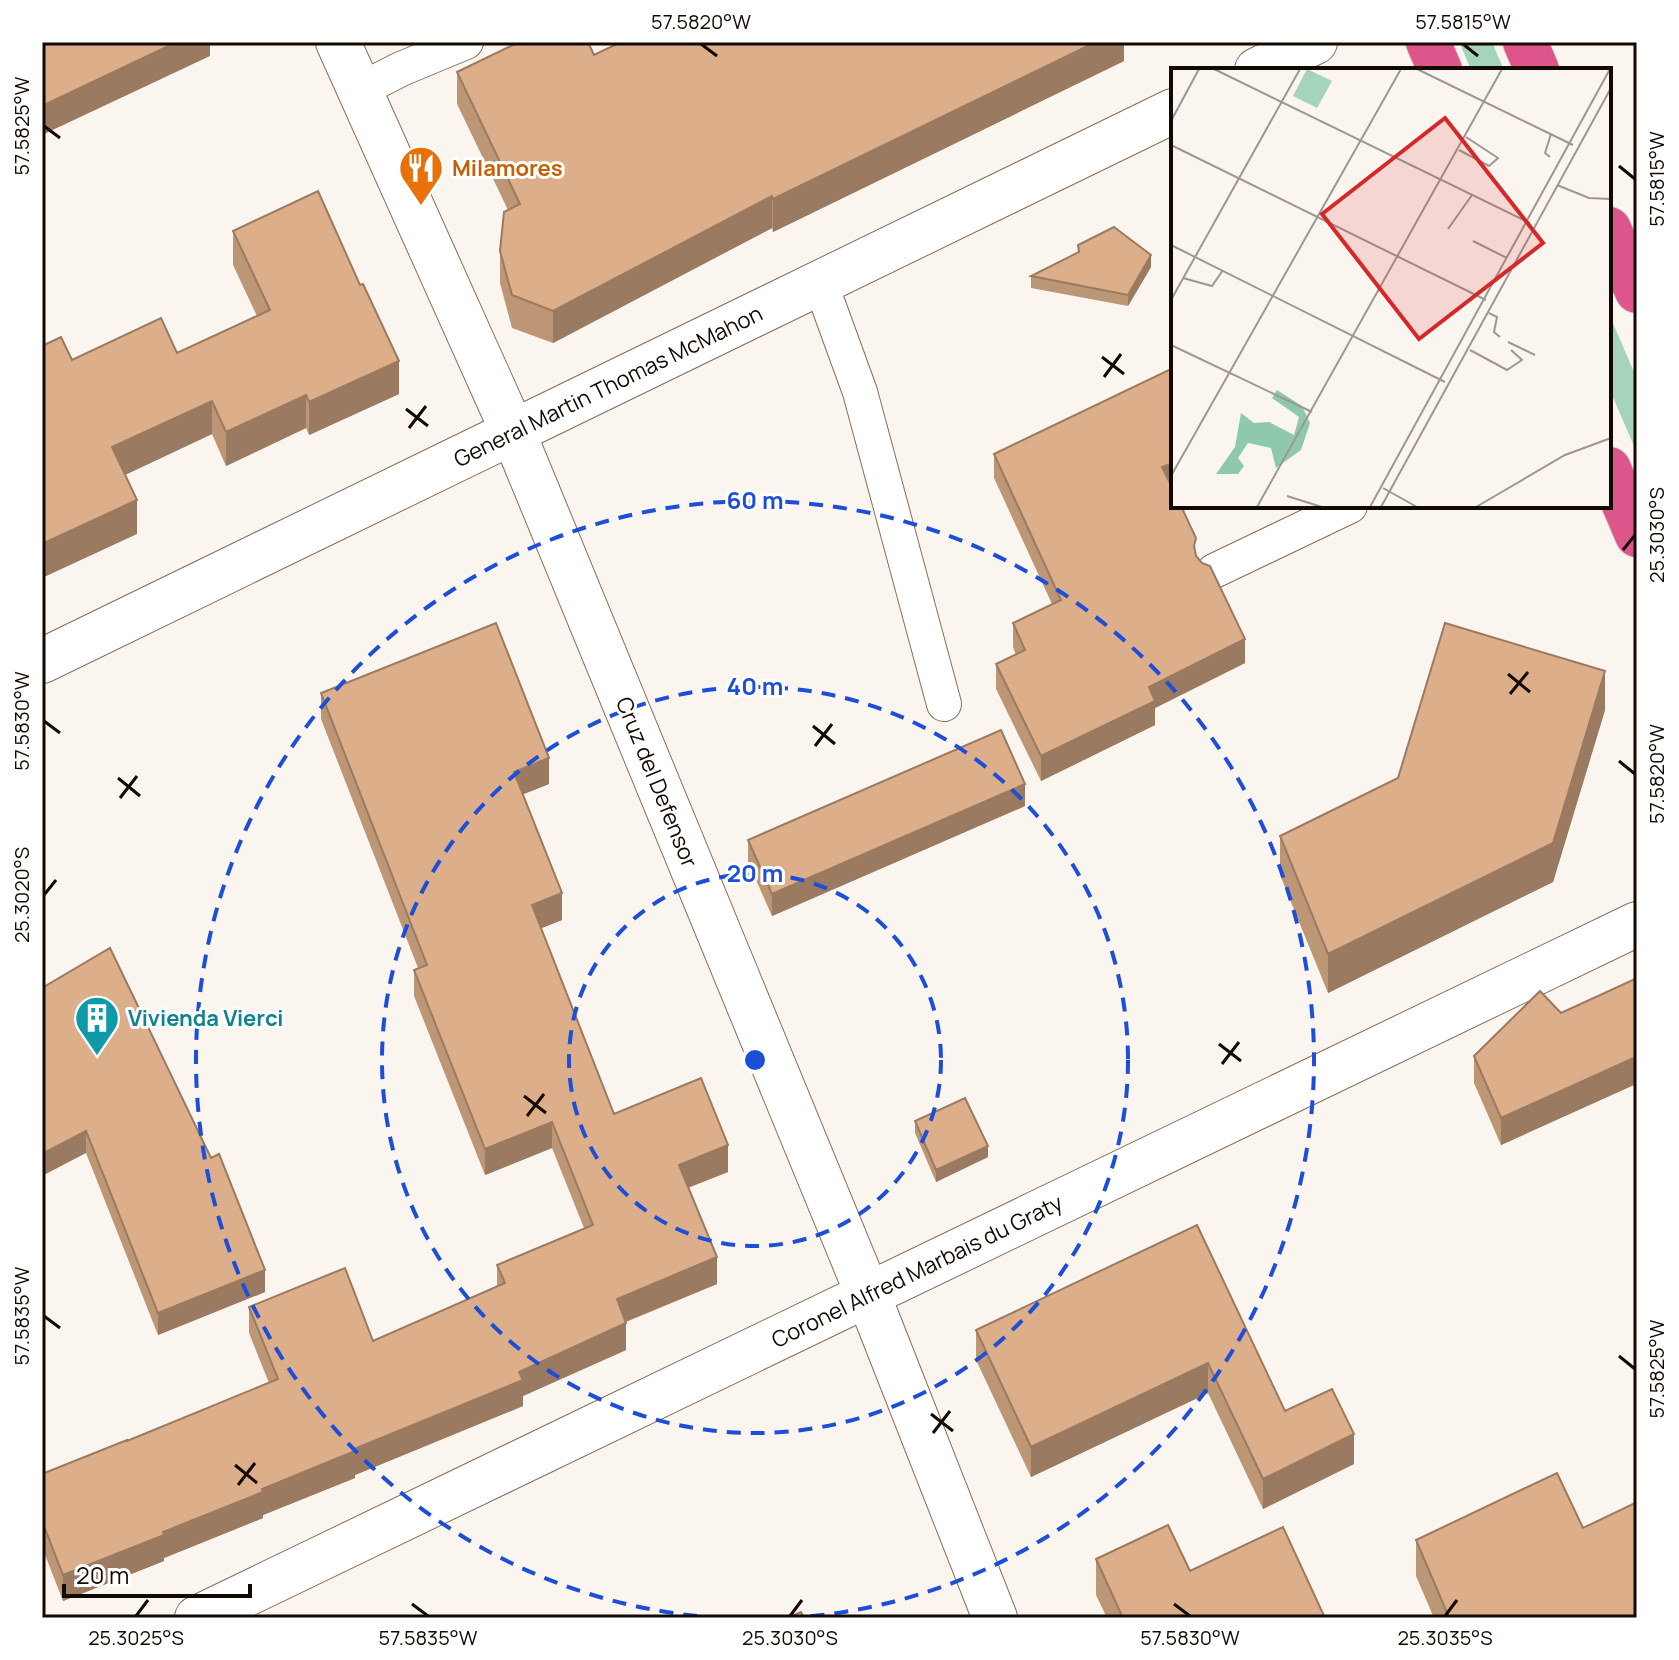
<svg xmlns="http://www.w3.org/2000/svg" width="1679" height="1660" font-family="Manrope,sans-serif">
<rect width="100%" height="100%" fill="#fbf5f0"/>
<path fill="#a5d3bc" d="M1462,42h30l12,28h-33l-10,-24z
M1609,314l28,65v74l-28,-65z"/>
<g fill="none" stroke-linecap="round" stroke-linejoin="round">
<g stroke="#896d58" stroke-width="36">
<path id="lane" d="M360,90l41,-21 65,-27
M820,282l40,110 84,312
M1214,571l136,-65"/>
</g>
<g stroke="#896d58" stroke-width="46">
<path id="street" d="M338,42l175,390 355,863 127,323
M1257,70l58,-28
M42,661l1131,-550
M197,1618l1440,-694"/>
</g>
<g stroke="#d5d3d2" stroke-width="46">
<path id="highway" d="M1428,42l12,28
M1525,42l12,28
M1609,229l28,62
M1609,469l28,66"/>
</g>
<use href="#lane" stroke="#fff" stroke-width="34"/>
<use href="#street" stroke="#fff" stroke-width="44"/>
<use href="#highway" stroke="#dd558a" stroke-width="44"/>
</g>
<path fill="#bd9676" d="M1124,42v19l-351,171 -1,-4 -219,115 -41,-15 -12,-45v-32l8,-41 -51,-106v-32l137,-17z
M233,231l166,163 -90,41 -3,-7 -80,38 -14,-32 -87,41 12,59 -65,-174 105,-7 80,-37 -24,-51z
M1078,245l73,22 -23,39 -97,-18v-12l47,-24z
M1173,368l-1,119 24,69 49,107 -90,45v17l-114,56 -45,-92v-25l20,-9 -3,-8v-24l39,-19 -58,-126v-24z
M321,693l228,91 -26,10 39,126 -21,8 73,186 114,58 -40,16 29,96 -91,38v28l-103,46v10l-168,69v3l-92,37v3l-99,40v3l-101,40 -21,-54v-73l85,-33 142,-58 -20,-50v-26l124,34 124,-54v-22l87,-37 -32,-80 -67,27 -71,-179v-26l4,-2 -97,-249z
M1605,710l-52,172 -225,111 -48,-118v-39z
M1025,806l-253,110 -24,-54v-22z
M1637,978v108l-1,-2 -135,61 -27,-62v-27l87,-43z
M42,988l223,304 -107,43 -72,-182z
M915,1121l73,36 -52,25 -21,-49z
M1197,1225l88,186 69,53 -91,45 -55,-116 -177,84 -55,-117v-30z
M1583,1528l54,90h-203l-18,-42v-36z
M1096,1559l94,12 135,47h-218l-11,-23z"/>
<path fill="#9a7a60" d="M177,42h33v14l-168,79v-29z
M1096,42h28v19l-351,171v-33z
M772,196v32l-219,115v-32z
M1151,255v12l-23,39v-11z
M399,361v33l-90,41v-33z
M306,395v33l-80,38v-34z
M212,401v33l-100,47v-34z
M1173,463v24l-11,4v-24z
M137,500v34l-95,44v-34z
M1245,639v24l-90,45v17l-114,56v-25l108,-69z
M1605,671v39l-52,172 -225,111v-39z
M549,758v26l-35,14v-26z
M1025,784v22l-253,110v-22z
M562,893v27l-30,12v-27z
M1636,1057v27l-135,61v-27z
M552,1122v26l-67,27v-26z
M86,1131v22l-44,23v-22z
M728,1145v27l-49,19v-26z
M988,1146v11l-52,25v-12z
M717,1257v27l-100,41v-26z
M265,1270v22l-107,43v-22z
M626,1323v27l-103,46v10l-168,69v3l-92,37v3l-99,40v3l-101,40v-26l291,-126z
M1208,1363v30l-177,84v-30z
M1354,1434v30l-91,45v-30z"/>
<path fill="#dcae89" stroke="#9a7a60" stroke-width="2" d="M42,42h135l-135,64z
M519,42h69l6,13 27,-13h475l-323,157 -1,-3 -219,115 -41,-16 -12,-44 4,-39 16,-8 -63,-132z
M318,191l42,94 3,-1 36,77 -90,41 -3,-7 -80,37 -14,-31 -100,46 25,53 -95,44v-198l19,-9 11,23 89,-42 16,35 93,-43 -37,-79z
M1114,227l37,28 -23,40 -97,-19 48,-24 -1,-7z
M1173,368v95l-11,4 11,22v17h8l15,32 -2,8 2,10 6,7 8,3 35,73 -96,48 6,14 -114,55 -45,-92 29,-14 -12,-27 48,-23 -67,-146z
M496,623l53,135 -35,14 48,121 -30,12 82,209 87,-36 27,67 -49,20 38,92 -100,42 9,24 -107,49 4,8 -169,69 1,2 -93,38 1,3 -100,40 1,3 -101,40 -21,-54v-47l85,-34v1l151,-62 -29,-72 96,-39 28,73 132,-58 -8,-18 96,-40 -41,-103 -67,27 -71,-179 13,-5 -106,-272z
M1445,623l160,48 -52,172 -225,111 -48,-118 118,-58z
M1001,730l24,54 -253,110 -24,-54z
M110,948l101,210 8,-4 46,116 -107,43 -72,-182 -44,23v-166z
M1637,978v80l-1,-1 -135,61 -27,-62 66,-65 21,22z
M965,1098l23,48 -52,24 -21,-49z
M1197,1225l88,186 47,-22 22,45 -91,45 -55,-116 -177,84 -55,-117z
M1557,1473l26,55 54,-26v116h-196l7,-3 -32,-75z
M1168,1525l22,46 93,-44 42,91h-202l-27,-59z
M801,1612l3,6h-17z"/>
<path fill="none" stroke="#130903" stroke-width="3" d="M701,44l16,12M1463,44l15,12M44,126l16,12M1619,166l16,13M1102,357l22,17M1104,377l17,-23M406,409l22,17M409,428l17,-22M1623,550l12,-15M1508,674l22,18M1510,694l18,-22M44,721l16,12M813,726l22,18M815,746l17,-22M1619,761l16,13M118,778l22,18M120,798l17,-22M44,895l12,-15M1219,1044l22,17M1222,1064l17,-22M524,1096l22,17M527,1116l17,-22M44,1316l16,12M1619,1356l16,13M931,1414l22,17M933,1433l17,-22M235,1465l22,18M238,1485l17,-22M412,1604l16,12M1174,1604l16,12M136,1616l12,-16M790,1616l12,-16M1445,1616l12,-16"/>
<g fill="none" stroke="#1d4ed8" stroke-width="4" stroke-dasharray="14 10">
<circle cx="755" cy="1060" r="186"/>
<circle cx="755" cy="1060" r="373"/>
<path d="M721 1618A559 559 0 1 1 789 1618"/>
</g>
<defs>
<g id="restaurant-pin" transform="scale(2.3)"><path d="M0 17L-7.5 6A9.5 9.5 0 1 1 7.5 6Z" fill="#e8710a" stroke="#fff"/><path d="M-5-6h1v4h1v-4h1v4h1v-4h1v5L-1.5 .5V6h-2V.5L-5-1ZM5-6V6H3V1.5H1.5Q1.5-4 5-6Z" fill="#fff"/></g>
<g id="building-pin" transform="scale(2.3)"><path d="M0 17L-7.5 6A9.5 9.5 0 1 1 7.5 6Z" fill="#0f9aa8" stroke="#fff"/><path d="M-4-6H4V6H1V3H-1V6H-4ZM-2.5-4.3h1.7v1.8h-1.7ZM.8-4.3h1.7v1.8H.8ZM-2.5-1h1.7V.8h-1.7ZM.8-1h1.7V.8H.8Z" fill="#fff"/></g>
</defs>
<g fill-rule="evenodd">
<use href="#restaurant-pin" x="421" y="168"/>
<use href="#building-pin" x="97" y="1018"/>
</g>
<g text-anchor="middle" stroke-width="6" stroke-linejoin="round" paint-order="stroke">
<g font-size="22" font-weight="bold" fill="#c56008" stroke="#fff" text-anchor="start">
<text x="452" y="176">Milamores</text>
</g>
<g font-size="22" fill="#130903" stroke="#fff">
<text transform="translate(608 386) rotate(-26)" y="8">General Martin Thomas McMahon</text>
<text transform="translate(657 782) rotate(68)" y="8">Cruz del Defensor</text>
<text transform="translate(917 1271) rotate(-26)" y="8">Coronel Alfred Marbais du Graty</text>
</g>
<g font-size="22" font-weight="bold" fill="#0d838f" stroke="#fff" text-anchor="start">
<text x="128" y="1026">Vivienda Vierci</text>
</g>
</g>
<g transform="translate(1171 68)">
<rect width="440" height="440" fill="#fbf5f0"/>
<path d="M136,1l25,12 -15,27 -24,-12z" fill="#a5d3bc"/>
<path d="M106,322l25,16 8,17 -9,27 -25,18 -5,-20 -23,-5 -10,15 6,8 -6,8h-22l19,-27 6,-34 13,10 15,-1 25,13 5,-18 -27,-19z" fill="#8ec9ad"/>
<path fill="none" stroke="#9e9791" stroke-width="2" d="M43,1l316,154M246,1l156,76M0,53l28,-52M0,77l315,155M288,82l30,16 9,-8 -32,-21M379,89l-5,-4 6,-19M386,117l32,13 22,1M277,161l24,-34M302,173l34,17M0,177l274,137M12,210l29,8 11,-16M0,232l129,-231M318,245l8,4 -3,15 6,5M337,274l27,13M0,277l141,67M299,282l37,20 15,-10 -11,-10M0,408l230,-407M212,420l34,19M116,428l35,11M86,439l245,-438M199,439l240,-438M210,439l230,-419M305,439l89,-52 46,-17"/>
<path fill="#d62828" fill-opacity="0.15" stroke="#d62828" stroke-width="4" d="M274,50l98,125 -124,96 -97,-125z"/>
<rect width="440" height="440" fill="none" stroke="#130903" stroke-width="4"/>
</g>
<circle cx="755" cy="1060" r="12" fill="#1d4ed8" stroke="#fff" stroke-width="4"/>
<g font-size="24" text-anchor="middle" font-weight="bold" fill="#1d4ed8" stroke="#fff" stroke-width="6" stroke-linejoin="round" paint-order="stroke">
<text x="755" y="509">60 m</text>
<text x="755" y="695">40 m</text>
<text x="755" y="882">20 m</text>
</g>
<rect width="1679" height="1660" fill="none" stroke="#ffffff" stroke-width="88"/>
<path d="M64 1584v12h186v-12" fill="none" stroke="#130903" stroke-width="4"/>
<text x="76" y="1584" font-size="24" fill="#130903" stroke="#ffffff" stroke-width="6" paint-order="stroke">20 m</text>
<rect x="44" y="44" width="1591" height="1572" fill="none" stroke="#130903" stroke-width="3"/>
<g font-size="20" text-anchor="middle" fill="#130903">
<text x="701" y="29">57.5820°W</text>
<text x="1463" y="29">57.5815°W</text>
<text transform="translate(22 126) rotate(-90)" y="7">57.5825°W</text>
<text transform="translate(1657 179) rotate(-90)" y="7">57.5815°W</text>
<text transform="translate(1657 535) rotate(-90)" y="7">25.3030°S</text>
<text transform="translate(22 721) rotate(-90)" y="7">57.5830°W</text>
<text transform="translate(1657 774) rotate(-90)" y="7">57.5820°W</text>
<text transform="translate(22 895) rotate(-90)" y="7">25.3020°S</text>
<text transform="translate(22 1316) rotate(-90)" y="7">57.5835°W</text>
<text transform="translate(1657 1369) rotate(-90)" y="7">57.5825°W</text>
<text x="136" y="1645">25.3025°S</text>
<text x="428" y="1645">57.5835°W</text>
<text x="790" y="1645">25.3030°S</text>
<text x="1190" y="1645">57.5830°W</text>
<text x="1445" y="1645">25.3035°S</text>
</g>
</svg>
